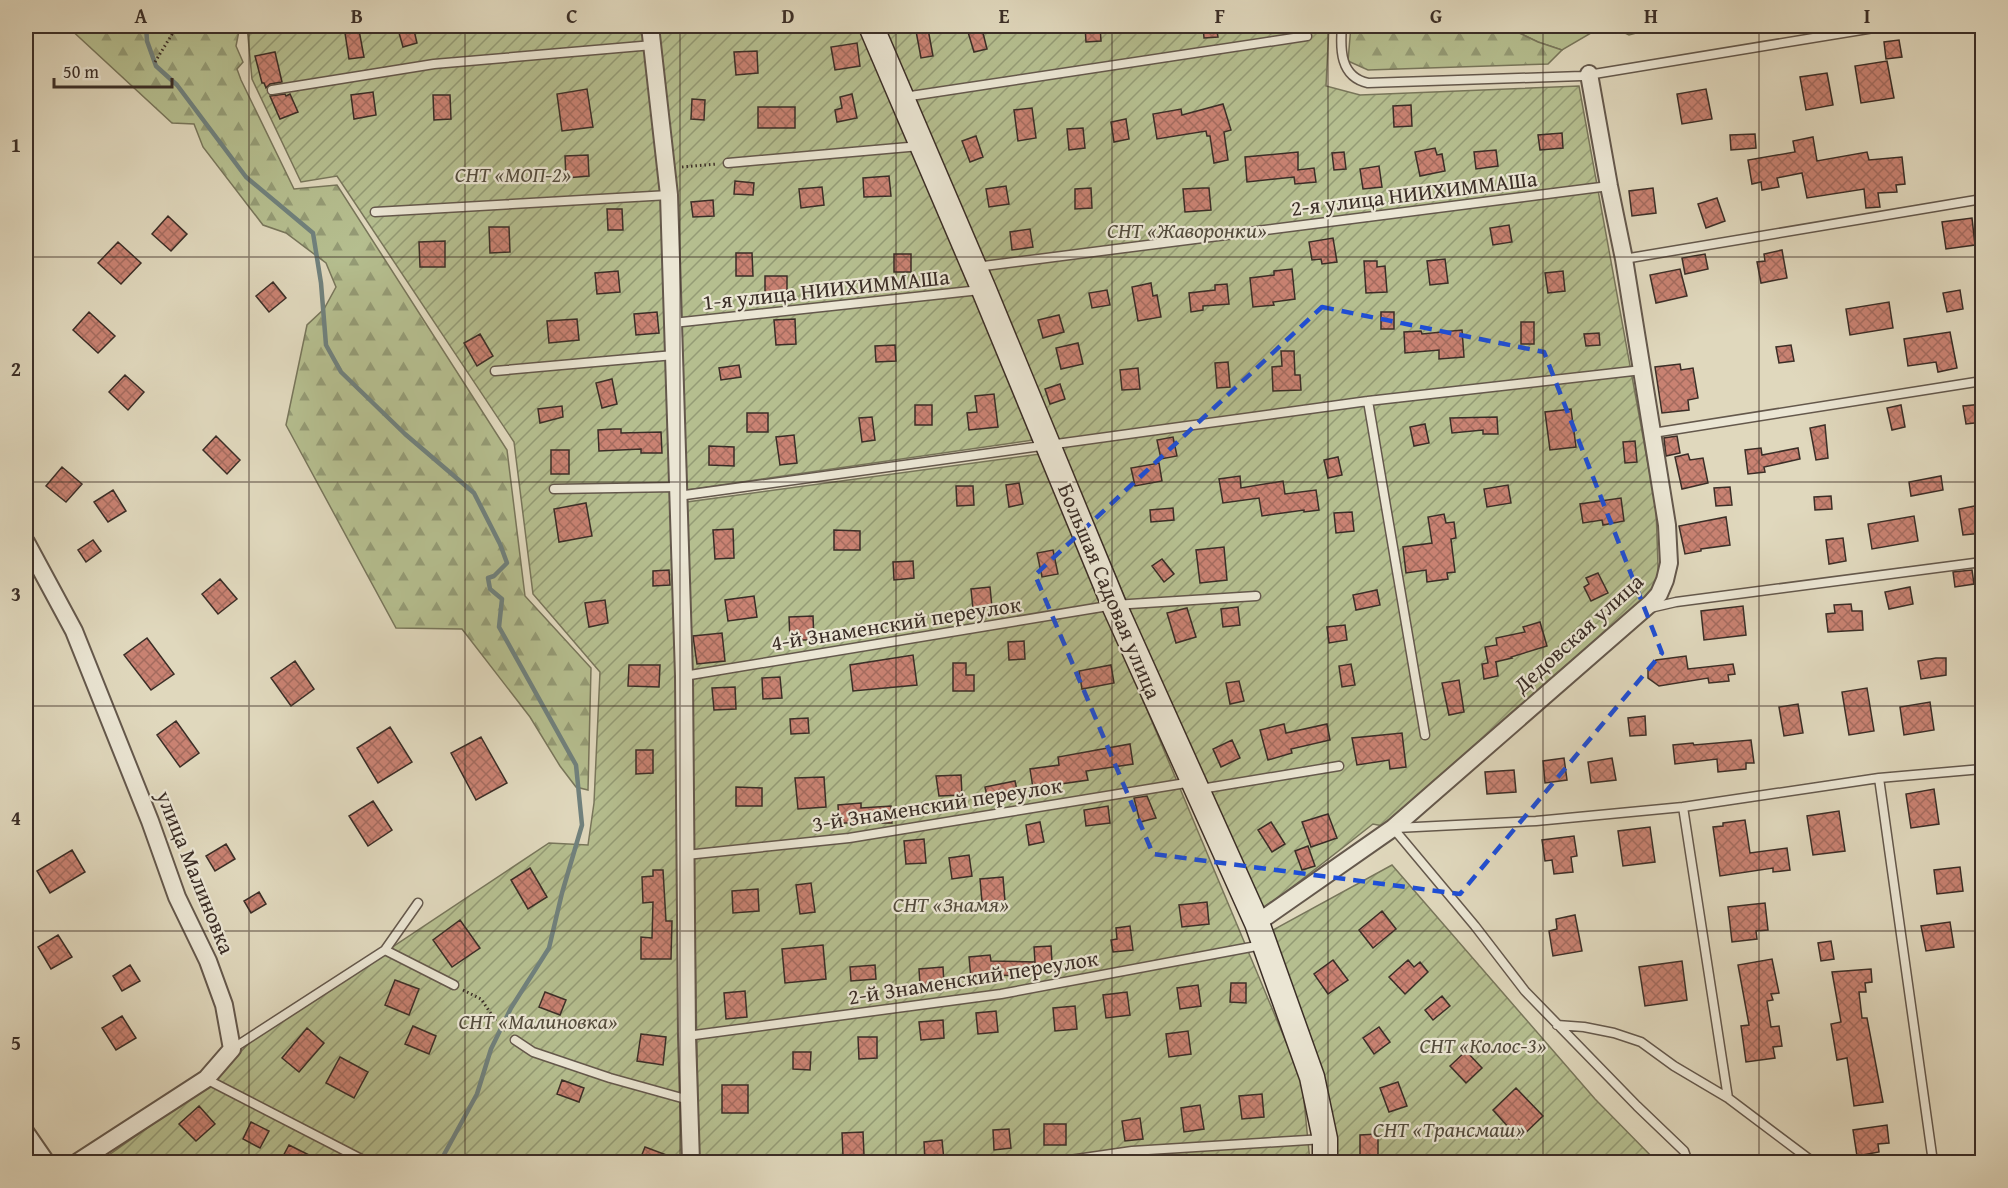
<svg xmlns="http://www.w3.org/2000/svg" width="2008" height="1188" font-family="'Gentium Book Plus',serif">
<defs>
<pattern id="forest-firs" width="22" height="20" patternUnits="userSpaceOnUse" patternTransform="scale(1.5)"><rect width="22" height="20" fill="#b5be8f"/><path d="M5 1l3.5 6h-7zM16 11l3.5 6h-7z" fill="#949b75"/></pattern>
<pattern id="garden-furrows" width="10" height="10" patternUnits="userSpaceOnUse" patternTransform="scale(1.5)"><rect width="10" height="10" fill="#b5be8f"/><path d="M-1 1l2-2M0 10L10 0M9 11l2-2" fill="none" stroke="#949b75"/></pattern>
<pattern id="building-cross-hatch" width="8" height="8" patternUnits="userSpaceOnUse" patternTransform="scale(1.5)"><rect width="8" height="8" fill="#c98272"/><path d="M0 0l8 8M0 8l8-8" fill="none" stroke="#a46b5e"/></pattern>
</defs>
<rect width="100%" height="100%" fill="#e0d8bd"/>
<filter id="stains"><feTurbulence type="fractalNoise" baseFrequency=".00333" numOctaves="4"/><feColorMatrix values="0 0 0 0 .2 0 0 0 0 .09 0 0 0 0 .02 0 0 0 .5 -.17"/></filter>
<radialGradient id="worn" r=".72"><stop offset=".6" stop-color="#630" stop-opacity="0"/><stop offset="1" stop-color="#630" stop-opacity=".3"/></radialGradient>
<path fill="#b5be8f" stroke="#78765b" stroke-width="1.5" d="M1518,26h85l-41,24 -24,-8 -22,-11z
M1610,26h52l-33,9z"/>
<path fill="url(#forest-firs)" stroke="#78765b" stroke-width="1.5" d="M67,26h173l-4,20 7,16 -6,7 4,11 53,109 43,-4 170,265 18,146 66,72 -3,122 -12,-3 -16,-21 -30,-49 -68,-88 -66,-1 -110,-203 21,-100 17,-16 12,-22 -10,-24 -40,-30 -23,-8 -60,-78 -9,-23 -22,-1z
M1351,26h167l-1,6 21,10 24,8 -14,14 -180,6 -20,-9z"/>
<path fill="url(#garden-furrows)" stroke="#78765b" stroke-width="1.5" d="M247,26h397l19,157 11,375 8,604h-583l112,-79 40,-42 298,-198 39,2 6,-42 6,-131 -67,-78 -19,-152 -177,-266 -36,6 -49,-103z
M657,26h202l175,414 -348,50z
M883,26h446l-3,60 34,9 219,-9 77,422 3,86 -266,234 -20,-4 -110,86 -49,-106 -82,-189z
M1040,454l262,626 8,82h-611l-12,-660z
M1392,865l203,234 62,63h-321l-65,-231z"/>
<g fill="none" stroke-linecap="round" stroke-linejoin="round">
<path stroke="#70817d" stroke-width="4.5" d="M146,26l1,15 9,25 21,19 69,92 67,56 8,50 5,62 15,27 64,62 69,59 26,51 7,19 -13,13 -6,2 2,11 12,10 -3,28 77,138 6,60 -20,68 -13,55 -38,60 -20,41 -14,45 -37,68"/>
</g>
<path fill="url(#building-cross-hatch)" stroke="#3b2e27" stroke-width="1.5" d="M413,26l4,17 -14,4 -5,-18z
M1085,26h15l1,15 -15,1z
M1203,26h13l2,11 -14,1z
M928,29l5,27 -12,2 -5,-27z
M982,29l5,20 -13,3 -6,-20z
M359,30l5,27 -15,2 -4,-26z
M1899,40l3,17 -16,2 -2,-17z
M857,43l3,23 -25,4 -4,-23z
M757,51l1,22 -22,2 -2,-23z
M275,52l7,30 -12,2 -4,4 -2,-5h-2l-7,-27z
M1887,61l7,37 -33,5 -6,-37z
M1827,73l6,32 -27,5 -6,-33z
M587,89l6,38 -31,4 -5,-37z
M1706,89l6,30 -30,5 -5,-30z
M373,92l3,23 -22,4 -3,-24z
M285,94l1,2 4,-2 8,18 -18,7 -10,-23z
M852,94l5,24 -20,4 -2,-12 7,-2 -2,-11z
M433,95h17l1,24 -17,1z
M692,99l13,1 -1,20 -13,-1z
M1223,104l8,26 -7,2 4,28 -14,3 -4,-27h-3l-1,-5 -49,8 -4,-25 28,-5 1,6z
M1411,105l1,21 -18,1 -1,-21z
M758,107h37v21h-37z
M1032,108l4,30 -18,3 -4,-31z
M1126,119l3,20 -15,3 -3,-20z
M1083,128l2,20 -16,2 -2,-21z
M1562,133l1,15 -23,2 -2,-15z
M1755,134l1,14 -25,2 -1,-15z
M976,136l7,21 -13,5 -8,-21z
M1813,137l4,24 50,-9 2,8 33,-3 3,27 -9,1 1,7 -19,1 2,14 -14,1 -2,-19 -57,9 -5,-25 -25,5 2,9 -17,3 -1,-8 -9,2 -4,-24 47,-8 -2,-11z
M1435,148l2,7 5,-1 3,17 -25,5 -5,-24z
M1496,150l2,16 -22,3 -2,-17z
M1298,152v18l16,-2 2,14 -21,2 -1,-7 -47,5 -2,-25z
M1344,152l2,17 -12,1 -2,-17z
M588,155l1,21 -23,2 -1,-22z
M1379,166l3,21 -19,2 -3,-20z
M889,176l2,20 -27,1 -1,-19z
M735,181l19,2 -1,12 -19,-1z
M1006,186l3,18 -20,3 -3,-18z
M822,187l2,18 -23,3 -2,-19z
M1091,188l1,20 -17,1v-20z
M1203,188h6l2,22 -26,2 -2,-23z
M1653,188l3,25 -24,3 -3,-25z
M1717,198l8,23 -19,7 -8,-24z
M713,200l1,16 -21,1 -2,-15z
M607,209h15l1,21h-15z
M168,216l19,18 -16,17 -19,-17z
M1972,218l3,27 -29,4 -4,-27z
M1509,225l3,17 -19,3 -3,-17z
M489,227h20l1,25 -20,1z
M1030,229l3,18 -21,3 -2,-18z
M1333,238l4,24 -15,2 -1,-5 -9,1 -3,-18z
M445,241v26h-25l-1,-25z
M118,242l23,21 -20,21 -23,-21z
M1782,250l5,28 -26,5 -4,-21 8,-1 -1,-7z
M736,253h16l1,23h-17z
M894,254h17v18h-17z
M1705,254l3,15 -23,5 -3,-16z
M1445,259l3,24 -18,2 -3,-24z
M1364,261h13v6l8,-1 2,26 -21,1z
M1292,269l3,30 -22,3 1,3 -21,2 -3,-29 24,-3v-4z
M1680,269l7,27 -31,7 -6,-28z
M618,271l2,21 -23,2 -2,-21z
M1563,271l2,20 -17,2 -3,-20z
M765,276h22v20h-22z
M273,282l13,16 -17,14 -13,-16z
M1151,283l2,13 4,-1 4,22 -23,4 -6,-34z
M1227,284l2,20 -26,2v4l-12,2 -2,-19 26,-3v-5z
M1107,290l3,15 -18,3 -3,-15z
M1960,290l3,19 -16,3 -4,-19z
M1889,302l4,26 -43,7 -4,-26z
M89,312l26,24 -17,17 -25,-23z
M657,312l2,21 -23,2 -2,-21z
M1381,312h13v17h-13z
M1059,315l5,17 -21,6 -5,-18z
M577,319l2,21 -30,3 -2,-22z
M795,319l1,25 -20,1 -2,-25z
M1521,322h13v22h-13z
M1462,330l2,27 -25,2v-9l-34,3 -1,-21 17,-1 1,3z
M1950,332l7,36 -19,4 -2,-10 -28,4 -4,-27z
M1599,333l1,12 -14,1 -2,-12z
M480,334l13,22 -16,10 -13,-23z
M1078,343l5,21 -22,5 -5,-21z
M895,345l1,16 -20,1 -1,-16z
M1791,345l3,16 -15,2 -3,-16z
M1281,351h13l1,24h5l1,15 -28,1 -1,-24 10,-1z
M1228,362l2,25 -13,1 -2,-25z
M1680,364l1,6 12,-2 5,30 -10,2 1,10 -27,3 -7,-46z
M739,365l2,12 -20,3 -2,-12z
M1138,368l2,21 -18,1 -2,-20z
M125,375l19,17 -16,18 -19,-18z
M612,379l5,25 -15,4 -6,-25z
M1060,384l5,15 -15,5 -5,-15z
M994,394l4,33 -29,3 -2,-17 10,-1 -2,-16z
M1983,404v18l-17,2 -3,-18z
M915,405h17v20h-17z
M1901,405l4,22 -13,3 -5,-22z
M562,406l1,11 -23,6 -2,-14z
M1571,409l5,38 -26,3 -5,-38z
M747,413h21v19h-21z
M872,417l3,23 -13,2 -3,-24z
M1497,417l1,17h-15v-4l-31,3 -2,-15z
M1425,424l4,19 -15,3 -4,-19z
M1825,425l3,33 -12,2 -6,-32z
M614,429h7v4l40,-1 1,21h-21v-4l-42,2 -1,-21z
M794,435l3,28 -17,2 -4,-28z
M216,436l24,24 -13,14 -24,-24z
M1677,436l3,17 -14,3 -2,-18z
M1173,437l4,19 -16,3 -4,-19z
M1635,441l2,21 -12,1 -2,-21z
M709,446l25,1v19l-25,-1z
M1761,448l1,7 36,-7 2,11 -36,8 1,5 -17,2 -3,-24z
M551,450h18v24h-18z
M1688,454l2,6 13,-2 5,25 -26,6 -7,-32z
M1338,457l4,18 -14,3 -4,-18z
M1159,463l3,18 -27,5 -4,-18z
M62,467l20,17 -16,18 -20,-16z
M1240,476l1,12 42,-7 2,13 31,-4 3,20 -15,2v-2l-42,6 -3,-18 -36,5 -4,-24z
M1941,476l2,14 -32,6 -2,-14z
M1019,483l4,21 -14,3 -3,-22z
M1508,485l3,18 -24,4 -3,-18z
M956,486h17l1,19 -17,1z
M1730,487l2,18 -16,1 -2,-18z
M113,490l13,21 -18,11 -14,-20z
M1831,496l1,13 -17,1 -1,-13z
M1621,498l3,23 -21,4 -1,-5 -19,3 -3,-19z
M586,503l6,33 -33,6 -5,-33z
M1980,505l3,28 -20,2 -4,-26z
M1173,508l1,12 -23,2 -1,-12z
M1352,512l2,19 -18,2 -2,-20z
M1444,514l2,9 8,-1 2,16 -5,1 4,33 -8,1 1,6 -21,3 -1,-12 -20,3 -3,-26 29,-4 -4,-26z
M1914,516l4,25 -46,8 -4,-25z
M1726,517l4,28 -29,4v2l-16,3 -6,-28z
M733,529l1,29 -19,1 -2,-29z
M834,530l26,1v19h-26z
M1843,538l3,23 -17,3 -3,-24z
M93,540l8,11 -15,11 -8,-12z
M1224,547l3,33 -27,3 -4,-33z
M1053,550l5,24 -16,3 -5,-24z
M1162,559l12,15 -10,8 -12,-16z
M913,561l1,17 -20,2 -1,-18z
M669,570l1,15 -17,1v-15z
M1972,570l2,14 -19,3 -2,-15z
M1598,573l10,20 -17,8 -7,-14 5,-3 -3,-6z
M220,579l17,20 -19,15 -16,-20z
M990,587l2,20 -19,2 -2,-20z
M1910,587l3,17 -24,5 -4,-17z
M1377,590l3,15 -24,5 -3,-15z
M754,596l3,21 -29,4 -3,-21z
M605,600l3,23 -19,4 -4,-24z
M1851,604l1,7h10l1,19 -35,2 -2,-18 9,-1 -1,-8z
M1743,606l3,29 -42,5 -3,-29z
M1238,607l2,18 -17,2 -2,-18z
M1187,608l9,29 -20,6 -9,-30z
M813,616l1,24h-24l-1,-23z
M1540,622l7,24 -36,11 1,1 -17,4h1l2,14 -14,3 -2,-15 6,-1 -3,-16 12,-2 -1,-7 29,-6 -2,-5z
M1345,625l2,15 -18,3 -2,-16z
M722,633l3,28 -28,3 -4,-28z
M147,638l27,36 -23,16 -27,-35z
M1024,641l1,18 -16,1 -1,-18z
M913,655l4,30 -64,6 -3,-26z
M1686,656l2,13 45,-5 2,10 -7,1 1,6 -20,2 -1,-5 -49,8 -11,-8v-8l8,-10z
M1936,658h10v17l-25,4 -3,-18z
M295,661l19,28 -23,17 -20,-28z
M953,663h13v12h8v16h-21z
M1351,664l4,21 -13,2 -3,-21z
M629,665h31l-1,22 -31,-1z
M1111,665l3,18 -32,6 -3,-18z
M780,677l2,21 -19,1 -1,-21z
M1459,680l5,32 -15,3 -7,-32z
M1239,681l5,20 -14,3 -4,-21z
M735,687l1,22 -22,1 -2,-22z
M1867,688l7,43 -25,4 -7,-43z
M1930,702l4,28 -30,5 -4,-28z
M1798,704l5,29 -19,3 -5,-29z
M1645,716l1,19 -16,1 -2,-18z
M808,718l1,15 -18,1 -1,-15z
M176,721l23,32 -19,14 -23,-32z
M1284,724l2,9 41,-9 3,16 -39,9 1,4 -24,7 -8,-30z
M390,727l22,35 -34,21 -21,-35z
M1402,733l4,34 -16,2 -1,-9 -32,5 -5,-27z
M481,737l26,46 -31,17 -25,-47z
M1232,740l8,18 -19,9 -8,-18z
M1751,740l3,23h-8v6l-28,3 -1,-13 -42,5 -2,-19 20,-2 1,2z
M1130,744l3,20 -47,7 2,9 -55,8 -3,-19 29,-4 -1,-8z
M636,750h17v23l-17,1z
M1564,758l3,22 -22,3 -2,-22z
M1612,758l4,22 -25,3 -3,-21z
M1514,770l2,22 -29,2 -2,-22z
M961,775l1,20 -23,1 -3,-20z
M824,777l2,30 -28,2 -3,-31z
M1015,781l3,14 -30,6 -3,-14z
M736,787l26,1v18h-26z
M1934,789l5,35 -28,4 -5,-34z
M1147,796l9,22 -16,4 -6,-24z
M373,801l19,29 -24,16 -19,-30z
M861,803v5l30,-2 1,17h-53l-1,-18z
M1108,806l2,17 -24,3 -2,-16z
M1839,811l6,40 -32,4 -6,-39z
M1328,814l9,24 -26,9 -9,-25z
M1745,820l5,33 37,-5 3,22 -17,2v-4l-53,8 -7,-49 10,-1v-3z
M1040,822l4,20 -15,3 -3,-20z
M1271,822l14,22 -13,8 -14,-22z
M1650,827l5,35 -32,4 -5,-35z
M1574,836l3,20 -6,1 2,15 -19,2 -2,-14 -7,1 -3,-21z
M924,839l2,24 -20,1 -2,-23z
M226,844l9,15 -20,12 -9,-15z
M1308,846l7,20 -13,4 -7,-19z
M72,850l13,22 -35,21 -13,-22z
M969,855l3,21 -20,3 -3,-21z
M1960,867l3,24 -26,3 -3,-24z
M530,868l17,29 -19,12 -17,-29z
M653,870h10l3,51h6l-1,38h-30v-22l11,1 1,-36 -10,1 -1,-26 11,-1z
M1003,877l2,24 -23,1 -2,-23z
M811,883l4,29 -15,2 -4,-29z
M758,889l1,22 -26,2 -1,-22z
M259,892l7,12 -15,9 -7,-12z
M1207,902l2,22 -27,3 -3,-22z
M1765,903l3,27 -12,1 1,8 -25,3 -4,-35z
M1382,911l14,18 -23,19 -14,-18z
M1575,915l7,36 -29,5 -4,-25 8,-2 -1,-10z
M460,920l20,28 -28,19 -19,-27z
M1950,922l4,25 -28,4 -5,-25z
M1130,926l3,24 -20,2 -2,-12 6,-1 -1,-11z
M58,935l14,22 -21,12 -13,-22z
M1831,941l3,18 -13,2 -3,-18z
M823,945l3,34 -41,4 -3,-34z
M1051,946l1,16 8,1v8l-31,3v2l-37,-1v2l-21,2 -2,-22 21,-2 1,6 44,1 -1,-15z
M1772,959l7,34 -8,1 2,6 -6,1 4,26 8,-1 3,20 -9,1 2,11 -29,4 -5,-36 8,-1 -11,-60z
M1333,960l15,20 -20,14 -14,-20z
M1408,960l6,7 6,-5 8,10 -23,22 -16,-17z
M1682,961l5,39 -42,6 -6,-39z
M130,965l10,16 -18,10 -9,-15z
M875,965l1,14 -25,2 -1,-14z
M943,967l1,17 -24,1 -1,-16z
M1871,969l1,13 -7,1 1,9h-7l3,26h5l16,84 -29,4 -7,-48 -10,2 -6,-36 10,-2 -9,-50z
M395,980l24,9 -10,26 -24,-10z
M1231,983h15v20l-16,-1z
M1198,985l3,21 -21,3 -3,-21z
M745,991l2,26 -21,2 -2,-26z
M545,992l21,8 -6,15 -21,-8z
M1127,992l3,23 -24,3 -3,-23z
M1442,996l8,10 -17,14 -8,-10z
M1075,1006l2,23 -22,2 -2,-23z
M996,1011l2,21 -20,2 -2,-21z
M122,1016l14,22 -20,12 -14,-22z
M943,1020l1,18 -23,2 -2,-18z
M413,1026l23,10 -7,18 -24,-10z
M1379,1027l11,15 -16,12 -11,-16z
M307,1028l17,15 -25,29 -17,-14z
M1188,1031l3,23 -22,3 -3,-23z
M641,1034l25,3 -3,28 -26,-4z
M858,1037h19v21l-18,1z
M1466,1051l16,17 -16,15 -16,-17z
M793,1052h18l-1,18 -17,-1z
M340,1057l28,15 -14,26 -28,-15z
M562,1080l22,8 -5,14 -22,-8z
M1398,1082l9,24 -18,6 -9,-24z
M722,1085h26v28h-26z
M1516,1088l27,28 -24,23 -26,-29z
M1262,1094l2,23 -22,2 -3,-23z
M1200,1105l4,24 -20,3 -3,-24z
M199,1106l16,18 -19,17 -17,-17z
M1140,1118l3,21 -18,2 -3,-20z
M251,1122l18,9 -9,17 -17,-9z
M1044,1124h22v21h-22z
M1887,1125l2,18 -11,1 1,8 -22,4 -4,-26z
M1009,1129l2,19 -17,2 -1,-20z
M863,1132l1,23 -21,1 -1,-23z
M1378,1134v23l-18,1v-23z
M942,1140l2,20 -19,2 -1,-20z
M289,1145l34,17h-43z
M645,1147l35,13 1,2h-42z"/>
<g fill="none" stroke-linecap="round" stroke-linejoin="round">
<g stroke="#64584c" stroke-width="11">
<path id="lane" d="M1342,26c-2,23 -2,51 26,57l214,-7 304,-50
M272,90l162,-26 219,-19
M904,97l403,-61
M728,163l192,-17
M375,212l294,-17
M1624,259l358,-60
M976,267l633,-81
M673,323l307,-33
M495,371l179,-16
M1368,401l57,334
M1653,433l329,-52
M554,489l124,-2
M678,496l690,-95 274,-31
M1650,608l26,-6 306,-40
M684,676l430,-71 142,-9
M1879,778l54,384
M1201,789l138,-23
M1683,807l45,291
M1393,828l82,98 50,65 112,115 47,45 4,11
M1396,828l140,-7 147,-14 196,-29 103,-9
M686,855l163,-17 343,-56
M385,950l33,-47
M1557,1025l27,2 30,6 27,9 33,24 54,32 85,64
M687,1036l314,-42 261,-49
M515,1040l18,12 77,26 79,22
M232,1049l153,-99 69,35
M206,1079l161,83
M1056,1162l76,-11 192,-12
M1132,1162v-11"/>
</g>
<g stroke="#64584c" stroke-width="20">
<path id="street" d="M650,26l19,169 15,481 3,360 4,126
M26,542l48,89 76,190 27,76 31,64 16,44 8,44 -26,30 -128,83
M1257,923l136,-95 258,-225 8,-9 6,-14 4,-17 -2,-38 -43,-266 -15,-73 -20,-112
M26,1133l20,29"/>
</g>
<g stroke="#3b2e27" stroke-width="27">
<path id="secondary" d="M871,26l113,264 130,315 143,318 55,154 13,62v23"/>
</g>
<path stroke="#3b2e27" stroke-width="3" stroke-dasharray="1.5 3" stroke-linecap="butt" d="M155,62l22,-36
M682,167l35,-3
M463,990l18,9 15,22 11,11"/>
<use href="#lane" stroke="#ebe6d4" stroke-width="8"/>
<use href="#street" stroke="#ebe6d4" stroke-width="16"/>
<use href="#secondary" stroke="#ebe6d4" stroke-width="24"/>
</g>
<path fill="none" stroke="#1d4ed8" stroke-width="4.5" stroke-dasharray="12 8" stroke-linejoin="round" d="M1322,307l222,45 118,301 -202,241 -307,-40 -118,-279z"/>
<path fill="none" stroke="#3b2e27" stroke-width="1.5" stroke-opacity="0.55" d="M249,26v1136M465,26v1136M680,26v1136M896,26v1136M1112,26v1136M1328,26v1136M1543,26v1136M1759,26v1136M26,257h1956M26,482h1956M26,706h1956M26,931h1956"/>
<g text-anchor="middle" stroke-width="4.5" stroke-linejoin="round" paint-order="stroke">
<g font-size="22" font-style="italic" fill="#534b3c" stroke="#ebe6d4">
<text x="513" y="182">СНТ «МОП-2»</text>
<text x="1187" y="238">СНТ «Жаворонки»</text>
<text x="951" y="912">СНТ «Знамя»</text>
<text x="538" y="1029">СНТ «Малиновка»</text>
<text x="1483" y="1053">СНТ «Колос-3»</text>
<text x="1449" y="1137">СНТ «Трансмаш»</text>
</g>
<g font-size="22" fill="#3b2e27" stroke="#ebe6d4">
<text transform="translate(1414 193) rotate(-7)" y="8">2-я улица НИИХИММАШа</text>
<text transform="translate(826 289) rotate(-6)" y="8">1-я улица НИИХИММАШа</text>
<text transform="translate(1110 591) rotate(67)" y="8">Большая Садовая улица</text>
<text transform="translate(896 623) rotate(-9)" y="8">4-й Знаменский переулок</text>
<text transform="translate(1578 633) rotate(-42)" y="8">Дедовская улица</text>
<text transform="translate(937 804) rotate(-9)" y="8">3-й Знаменский переулок</text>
<text transform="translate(196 872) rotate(68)" y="8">улица Малиновка</text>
<text transform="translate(973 977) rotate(-9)" y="8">2-й Знаменский переулок</text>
</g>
</g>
<rect width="2008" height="1188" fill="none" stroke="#e0d8bd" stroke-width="66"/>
<path d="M54 78v9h118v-9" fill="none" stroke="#3b2e27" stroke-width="3"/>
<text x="63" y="78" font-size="18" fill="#3b2e27" stroke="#ebe6d4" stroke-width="4.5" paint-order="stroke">50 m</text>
<rect x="33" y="33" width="1942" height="1122" fill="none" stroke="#3b2e27" stroke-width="2"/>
<g font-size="20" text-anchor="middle" font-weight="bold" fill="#3b2e27">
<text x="141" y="23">A</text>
<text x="357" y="23">B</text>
<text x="572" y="23">C</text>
<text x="788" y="23">D</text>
<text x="1004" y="23">E</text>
<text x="1220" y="23">F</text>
<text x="1436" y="23">G</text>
<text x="1651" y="23">H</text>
<text x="1867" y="23">I</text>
<text x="16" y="152">1</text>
<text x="16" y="376">2</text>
<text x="16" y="601">3</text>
<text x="16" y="825">4</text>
<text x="16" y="1050">5</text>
</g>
<rect width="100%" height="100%" filter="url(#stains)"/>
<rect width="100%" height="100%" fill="url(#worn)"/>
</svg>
